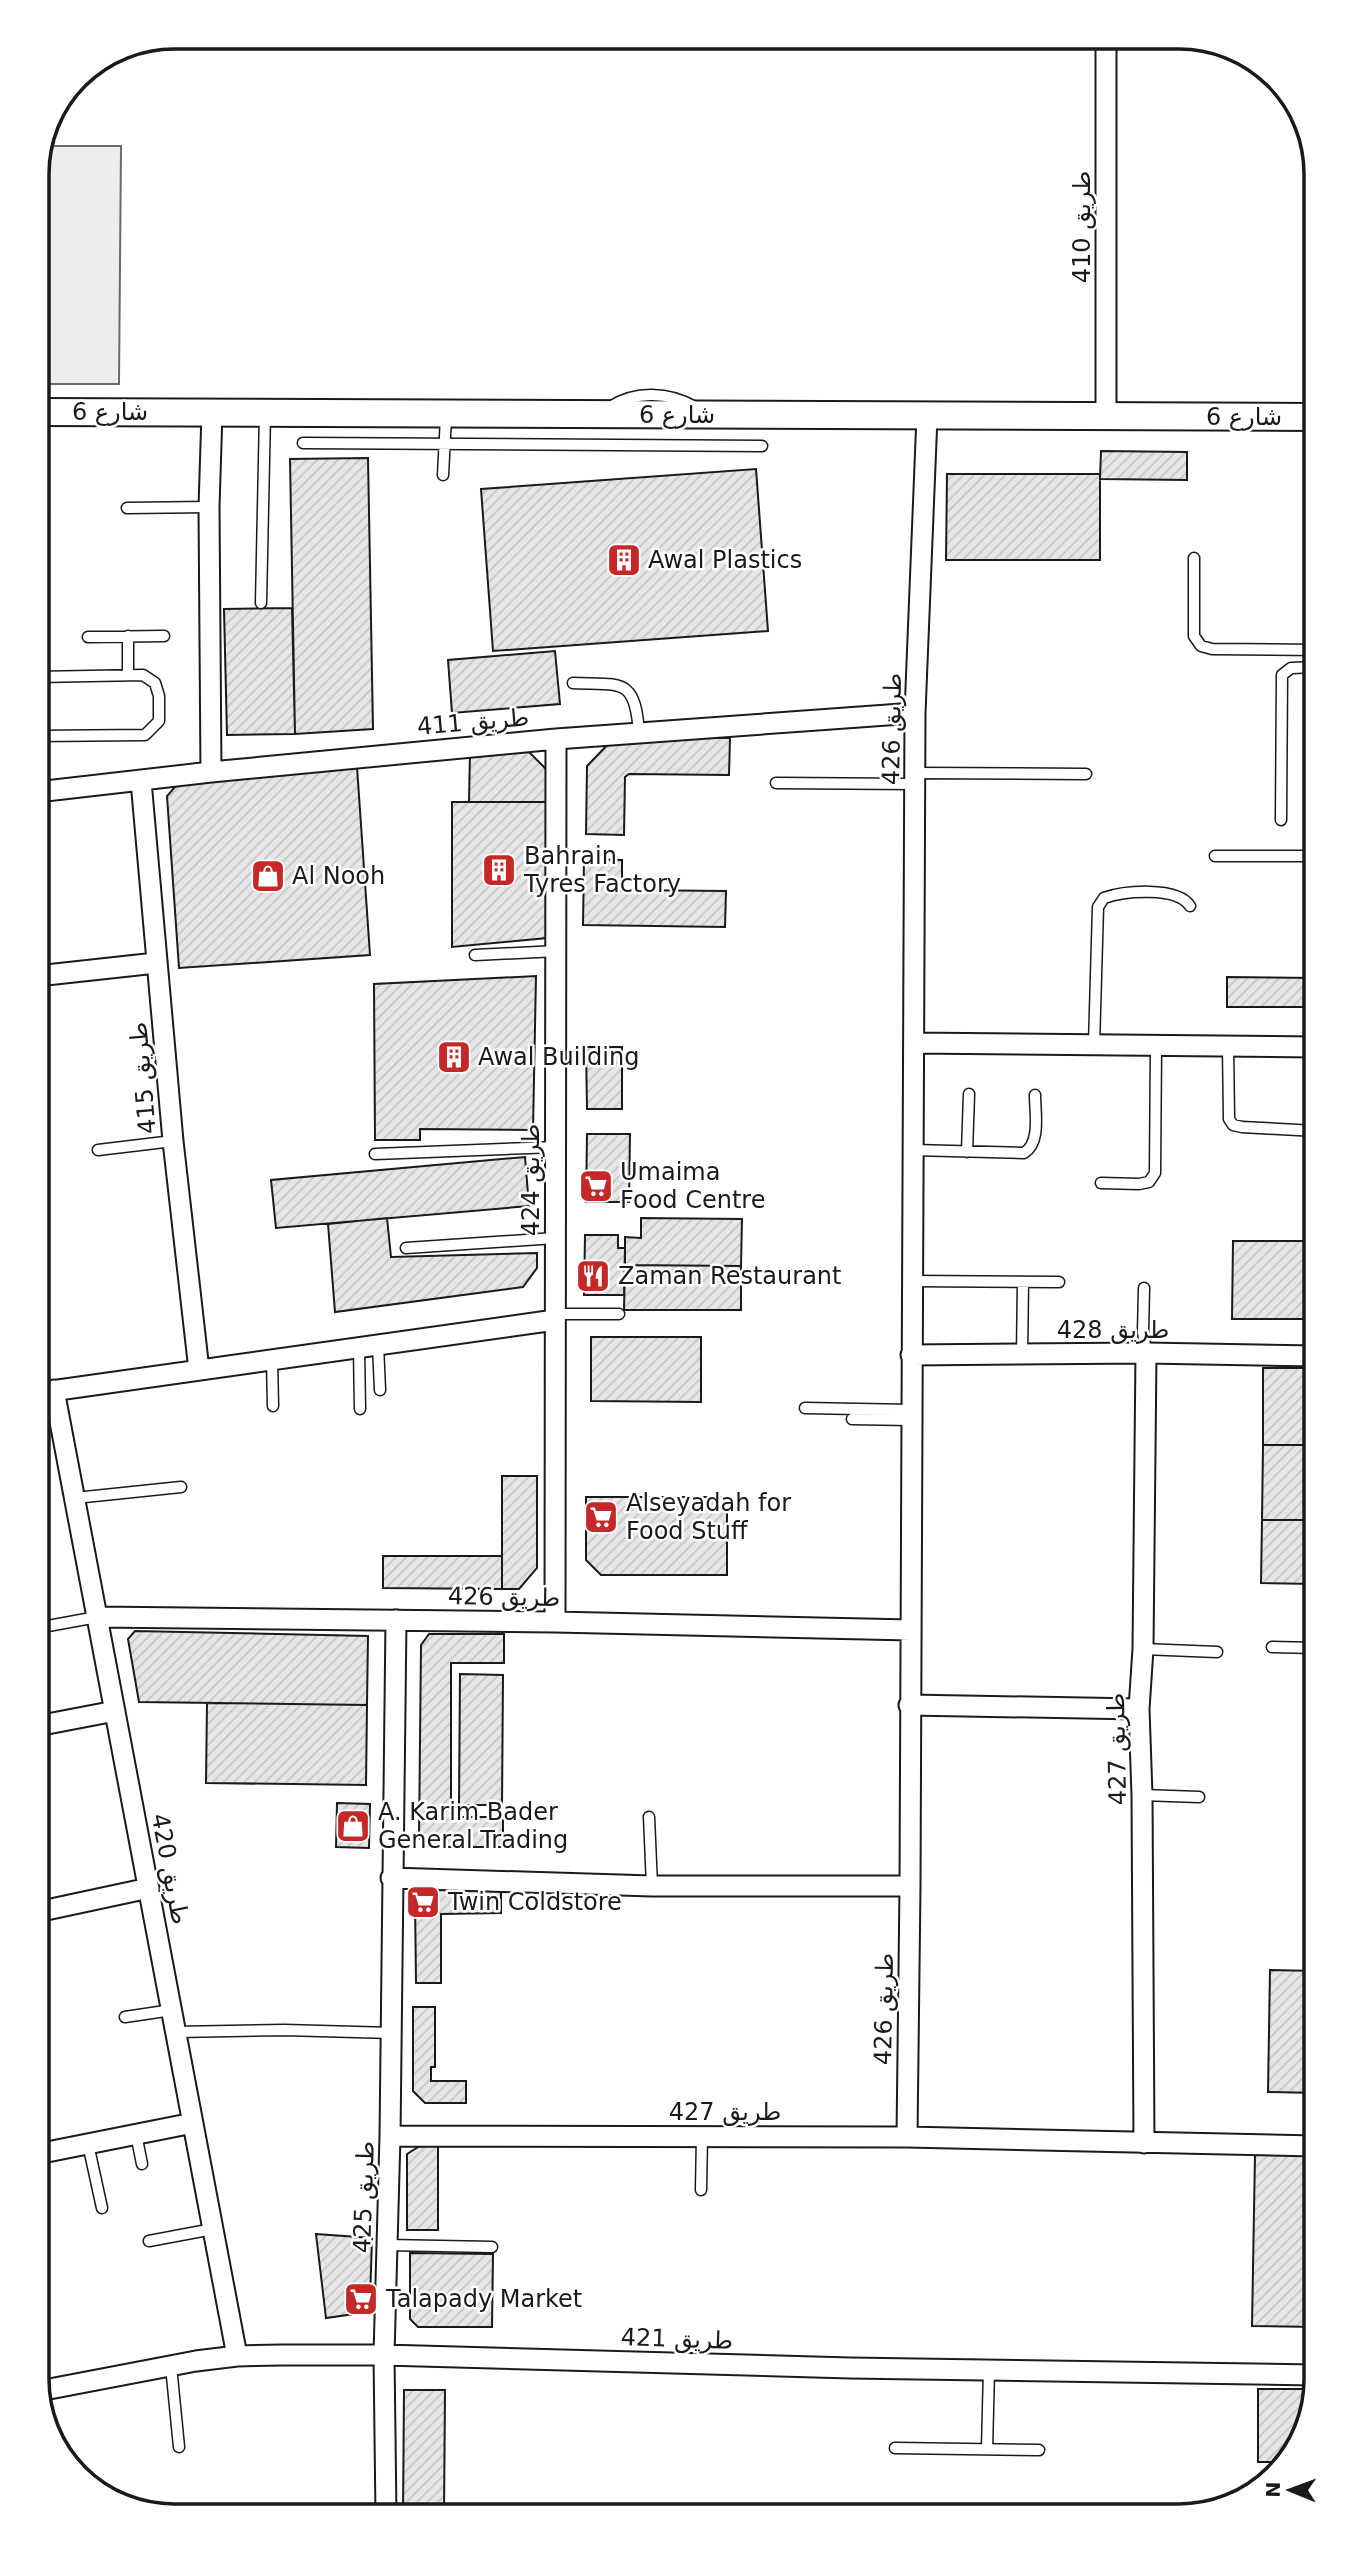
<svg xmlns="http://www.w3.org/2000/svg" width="1353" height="2553" font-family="'DejaVu Sans','Noto Sans Arabic',sans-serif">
<defs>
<pattern id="building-hatch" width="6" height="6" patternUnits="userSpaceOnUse" patternTransform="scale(1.75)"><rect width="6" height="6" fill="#e6e6e6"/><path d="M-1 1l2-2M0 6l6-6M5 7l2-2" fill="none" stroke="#c5c5c5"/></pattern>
</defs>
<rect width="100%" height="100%" fill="#fff"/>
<path fill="#ededed" stroke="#6a6a6a" stroke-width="2" d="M42,146h79l-2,238h-82v-218z"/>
<path fill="url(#building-hatch)" stroke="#1a1a1a" stroke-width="2" d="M1101,451l86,1v28l-87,-1z
M368,458l5,271 -78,5 -5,-275z
M756,469l12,162 -275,20 -12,-162z
M947,474h153v86h-154z
M292,608l3,126 -68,1 -3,-126z
M555,651l5,53 -108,9 -4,-53z
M615,737l115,1 -1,37 -100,-1 -4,3 -1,58 -38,-1 1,-68z
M470,752h59l17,17v33h-77z
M357,767l13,188 -191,13 -12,-172 15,-17z
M452,802h94l1,136 -95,9z
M584,859l38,1v26l4,4 100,1 -1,36 -142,-2z
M536,976l-3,154 -113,-1v11h-45l-1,-156z
M1227,977l89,1v29h-89z
M586,1047h36v62h-35z
M587,1134h43l-1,68h-43z
M525,1157l4,49 -253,22 -5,-48z
M387,1218l4,39 146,-4v15l-14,19 -188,25 -7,-88z
M641,1218l101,1 -1,47 -116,-1v-28l16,1z
M585,1235h33v13h7l-1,47h-40z
M1233,1241h83v78h-84z
M625,1265l116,1v44h-117z
M591,1337h110v65l-110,-1z
M1263,1368h53v77h-53z
M1263,1445h53v75h-54z
M502,1476h35v92l-18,21h-17z
M586,1497h141v78h-126l-15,-15z
M1262,1520h54v64l-55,-1z
M383,1556h119v33l-119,-1z
M135,1631l233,5 -1,69 -228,-3 -11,-63z
M429,1634h75v29h-53v154h52v30h-74l-10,-9 2,-193z
M460,1674l43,1 -1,130h-43z
M207,1703l160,2 -1,80 -160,-2z
M337,1803l33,1 -1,44 -33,-1z
M427,1888h74v25l-60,1v69h-25l-1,-84z
M1270,1970l46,1v122l-48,-1z
M413,2007h22v60h-4v14h35v22h-41l-12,-12z
M423,2144h15v86h-31v-76z
M1255,2154l61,1v172l-64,-1z
M316,2234l56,4 -2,62 -9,13 -35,5z
M410,2253l83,1 -1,73h-74l-8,-8z
M1258,2389h55l-20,66 -9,7h-26z
M404,2390h41l-1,126h-41z"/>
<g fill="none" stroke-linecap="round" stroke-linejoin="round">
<g stroke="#1a1a1a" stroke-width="13">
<path id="lane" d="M610,407c26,-17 59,-15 85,0
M303,443l459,3
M443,475l3,-58
M127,508l82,-1
M1194,558v78l7,10 11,3 104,1
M261,603l4,-190
M128,636v39
M88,637l76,-1
M573,683c49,2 62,-6 66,50
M37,736l108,-1 14,-14v-25l-4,-13 -12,-8 -106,2
M915,773l171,1
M776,783l139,1
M1281,820l1,-145 9,-7 25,-1
M1215,856h101
M37,943l3,32
M475,955l82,-4
M1094,1045l4,-138 6,-9c20,-7 73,-12 86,8
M1228,1046l1,73 4,6 9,2 74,4
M98,1150l75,-9
M913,1150l111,3c17,-10 11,-40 11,-58
M967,1152l2,-58
M375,1154l181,-7
M1101,1183l38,1 10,-2 6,-9 1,-126
M1313,1227h3
M406,1248l149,-10
M912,1281l147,1
M1144,1288l-1,44 3,21
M555,1314h64
M378,1345l2,45
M359,1348l1,61
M1022,1355l1,-73
M272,1360l1,46
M805,1408l106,2
M852,1419l59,1
M75,1498l106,-11
M37,1628l60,-11
M1272,1647l44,1
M1143,1649l74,3
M1142,1795l57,2
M649,1817l3,69
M125,2017l47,-7
M176,2032l108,-2 108,3
M136,2134l6,30
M88,2144l14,64
M701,2190l1,-54
M149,2241l64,-12
M387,2245l105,2
M171,2366l8,81
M895,2448l144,2
M987,2449l2,-79
M479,2516v-1"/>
</g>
<g stroke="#1a1a1a" stroke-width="23">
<path id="street" d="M1106,37v380
M211,772l-2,-265 3,-94
M141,781l32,360 26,229
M37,792l174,-20 345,-33 359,-26
M37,976l119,-13
M914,1043l402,4
M911,1355l235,-2 170,3
M54,1390l183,966
M37,1393l518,-73
M97,1617l458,5 356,8
M555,1622l1,-883
M909,1705l230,4
M37,1726l78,-15
M391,1878l261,8h258
M37,1912l112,-24
M390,2136l517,1 409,9
M907,2137l3,-251 5,-1173 12,-297
M1144,2143l-2,-348 -3,-86 4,-60 3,-296
M37,2154l156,-31
M39,2391l157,-30 41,-5 45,-1h102l466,13 466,7
M386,2516l-2,-161 6,-219 6,-516"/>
</g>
<g stroke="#1a1a1a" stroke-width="30">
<path id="secondary" d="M37,412l1279,5"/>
</g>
<use href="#lane" stroke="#fff" stroke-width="10"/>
<use href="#street" stroke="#fff" stroke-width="19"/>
<use href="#secondary" stroke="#fff" stroke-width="26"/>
</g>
<defs>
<g id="building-square" transform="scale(1.75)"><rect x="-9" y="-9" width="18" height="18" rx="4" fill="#c62828" stroke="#fff"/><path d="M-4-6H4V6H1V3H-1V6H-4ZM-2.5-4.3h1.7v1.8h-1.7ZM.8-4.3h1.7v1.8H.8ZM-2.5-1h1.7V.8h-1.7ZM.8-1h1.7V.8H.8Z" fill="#fff"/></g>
<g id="shop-square" transform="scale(1.75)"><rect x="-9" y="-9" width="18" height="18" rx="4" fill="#c62828" stroke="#fff"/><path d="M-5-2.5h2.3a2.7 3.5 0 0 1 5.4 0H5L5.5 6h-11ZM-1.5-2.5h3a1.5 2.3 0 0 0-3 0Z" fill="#fff"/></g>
<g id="supermarket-square" transform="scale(1.75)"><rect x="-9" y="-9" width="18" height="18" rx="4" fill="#c62828" stroke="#fff"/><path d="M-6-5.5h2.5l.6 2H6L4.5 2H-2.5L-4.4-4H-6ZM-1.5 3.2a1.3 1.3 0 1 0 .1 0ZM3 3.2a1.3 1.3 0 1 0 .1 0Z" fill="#fff"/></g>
<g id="restaurant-square" transform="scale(1.75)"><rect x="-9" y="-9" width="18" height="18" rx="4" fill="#c62828" stroke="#fff"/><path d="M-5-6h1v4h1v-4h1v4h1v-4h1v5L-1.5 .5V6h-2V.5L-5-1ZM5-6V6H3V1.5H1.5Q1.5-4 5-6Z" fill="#fff"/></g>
</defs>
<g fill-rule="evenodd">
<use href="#building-square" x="624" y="560"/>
<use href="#building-square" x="499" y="870"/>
<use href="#shop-square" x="268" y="876"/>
<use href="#building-square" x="454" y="1057"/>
<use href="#supermarket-square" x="596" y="1186"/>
<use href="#restaurant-square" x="593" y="1276"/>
<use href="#supermarket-square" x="601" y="1517"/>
<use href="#shop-square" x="353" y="1826"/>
<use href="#supermarket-square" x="423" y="1902"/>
<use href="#supermarket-square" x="361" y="2299"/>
</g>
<g text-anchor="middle" stroke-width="5" stroke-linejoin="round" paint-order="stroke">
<g font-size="24" fill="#1a1a1a" stroke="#fff">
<text transform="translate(1082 227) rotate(-90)" y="8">طريق 410</text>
<text x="110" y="420">شارع 6</text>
<text x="677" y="423">شارع 6</text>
<text x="1244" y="425">شارع 6</text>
<text transform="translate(473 722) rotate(-5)" y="8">طريق 411</text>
<text transform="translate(892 729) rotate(-89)" y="8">طريق 426</text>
<text transform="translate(143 1078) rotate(-95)" y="8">طريق 415</text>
<text transform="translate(531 1180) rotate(-90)" y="8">طريق 424</text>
<text x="1113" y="1338">طريق 428</text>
<text transform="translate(504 1597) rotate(1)" y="8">طريق 426</text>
<text transform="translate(1117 1749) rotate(-91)" y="8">طريق 427</text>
<text transform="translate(170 1869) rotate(79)" y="8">طريق 420</text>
<text transform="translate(884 2009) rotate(-89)" y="8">طريق 426</text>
<text x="725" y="2120">طريق 427</text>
<text transform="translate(364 2197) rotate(-88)" y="8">طريق 425</text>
<text transform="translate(677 2339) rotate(2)" y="8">طريق 421</text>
</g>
<g font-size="24" fill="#1a1a1a" stroke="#fff" text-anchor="start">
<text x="648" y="568">Awal Plastics</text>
<text x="524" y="864">Bahrain<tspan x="524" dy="28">Tyres Factory</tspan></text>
<text x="292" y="884">Al Nooh</text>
<text x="478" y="1065">Awal Building</text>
<text x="620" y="1180">Umaima<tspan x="620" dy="28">Food Centre</tspan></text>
<text x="618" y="1284">Zaman Restaurant</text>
<text x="626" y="1511">Alseyadah for<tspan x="626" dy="28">Food Stuff</tspan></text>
<text x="378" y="1820">A. Karim Bader<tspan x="378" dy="28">General Trading</tspan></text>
<text x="448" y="1910">Twin Coldstore</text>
<text x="386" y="2307">Talapady Market</text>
</g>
</g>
<path d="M0 0H1353V2553H0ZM174 49H1179A125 125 0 0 1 1304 174V2379A125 125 0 0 1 1179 2504H174A125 125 0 0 1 49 2379V174A125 125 0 0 1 174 49Z" fill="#fff" fill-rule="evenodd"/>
<path fill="none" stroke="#1a1a1a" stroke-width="3.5" d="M174 49H1179A125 125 0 0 1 1304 174V2379A125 125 0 0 1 1179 2504H174A125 125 0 0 1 49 2379V174A125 125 0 0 1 174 49Z"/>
<g transform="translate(1290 2490) rotate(271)" stroke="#ffffff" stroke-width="5" paint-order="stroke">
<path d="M0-5L12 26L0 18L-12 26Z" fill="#1a1a1a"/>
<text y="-10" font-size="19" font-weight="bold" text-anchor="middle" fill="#1a1a1a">N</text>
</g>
</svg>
